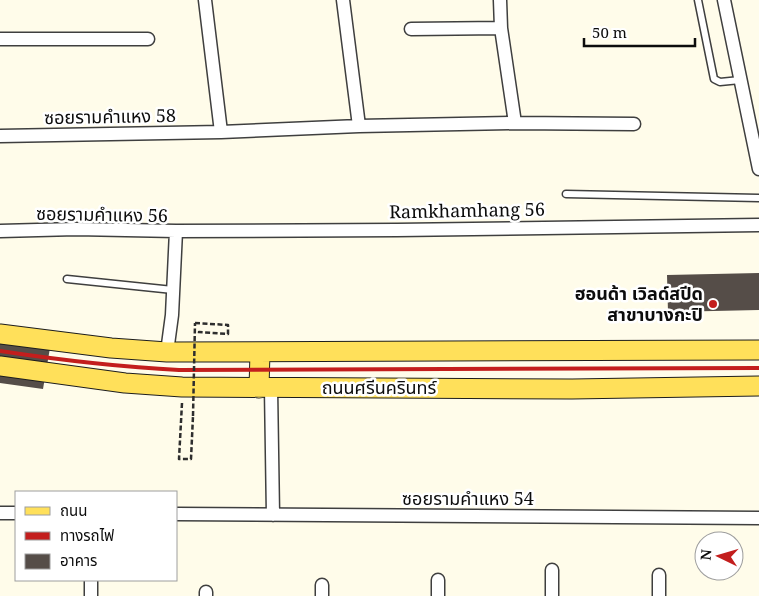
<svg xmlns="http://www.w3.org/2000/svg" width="759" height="596" font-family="'Noto Serif','Noto Sans Thai',serif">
<rect width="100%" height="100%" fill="#fffcea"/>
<path fill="#554d48" d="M759,273v37l-91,2 -1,-37z
M0,328l52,8 -9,53 -43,-6z"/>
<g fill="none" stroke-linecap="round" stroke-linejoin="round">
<g stroke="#3f3f3f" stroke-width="9">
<path id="lane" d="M698,0l16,79 6,3 20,-2
M566,194l193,4
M67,279l106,11"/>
</g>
<g stroke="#3f3f3f" stroke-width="15">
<path id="street" d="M205,0l16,132
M343,0l16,126
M500,0l1,28 14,95
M724,0l35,169
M411,29l90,-1
M0,39h148
M0,136l221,-4 138,-6 156,-3 119,1
M0,231l76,-2 100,2 -4,84 -5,37
M176,231l221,-1 362,-5
M271,388l2,127
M0,513h16
M176,514l583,4
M206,592v4
M91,596v-16
M322,596v-11
M438,596v-16
M552,596v-26
M659,596v-21"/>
</g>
<g stroke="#1d1d1d" stroke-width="21">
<path id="primary" d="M0,334l111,14 56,4 592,-2
M0,366l125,17 57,4 390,2 187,-3
M259,388l1,-36"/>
</g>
<path stroke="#2e2e2e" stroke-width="2.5" stroke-dasharray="5 2.5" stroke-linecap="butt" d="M195,323l33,2v9l-29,-2v3
M182,403l-3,56h12l2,-43"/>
<use href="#lane" stroke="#fff" stroke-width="6"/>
<use href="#street" stroke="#fff" stroke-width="12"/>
<use href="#primary" stroke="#ffe05a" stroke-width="19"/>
<path stroke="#c31e1d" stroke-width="4" d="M0,351c60,9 119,16 179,19l580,-2"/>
<path stroke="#2e2e2e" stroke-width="2.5" stroke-dasharray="5 2.5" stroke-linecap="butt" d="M193,416l2,-93"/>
</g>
<circle fill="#c31e1d" stroke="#fff" stroke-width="2" cx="713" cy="304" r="5"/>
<g text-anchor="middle" stroke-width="5" stroke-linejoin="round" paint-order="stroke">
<g font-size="18" fill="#0c0c0c" stroke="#fff">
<text transform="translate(110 117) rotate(-1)" y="6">ซอยรามคำแหง 58</text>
<text transform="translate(467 211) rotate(-1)" y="6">Ramkhamhang 56</text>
<text transform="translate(102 215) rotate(1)" y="6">ซอยรามคำแหง 56</text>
<text x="379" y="394">ถนนศรีนครินทร์</text>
<text x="468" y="505">ซอยรามคำแหง 54</text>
</g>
<g font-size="18" font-weight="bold" fill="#0c0c0c" stroke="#fff" text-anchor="end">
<text x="703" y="300">ฮอนด้า เวิลด์สปีด<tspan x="703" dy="21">สาขาบางกะปิ</tspan></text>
</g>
</g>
<rect x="15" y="491" width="162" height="90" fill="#ffffff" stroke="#9e9e9e"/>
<rect x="25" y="507" width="25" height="8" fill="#ffe05a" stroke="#9e9e9e"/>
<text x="60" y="516" font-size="15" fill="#0c0c0c">ถนน</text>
<rect x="25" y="532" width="25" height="8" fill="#c31e1d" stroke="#9e9e9e"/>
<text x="60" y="541" font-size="15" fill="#0c0c0c">ทางรถไฟ</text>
<rect x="25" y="554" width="25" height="15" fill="#554d48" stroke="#9e9e9e"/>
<text x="60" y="566" font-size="15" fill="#0c0c0c">อาคาร</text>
<g transform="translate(719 556) rotate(275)"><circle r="24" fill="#ffffff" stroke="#9e9e9e"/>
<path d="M0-4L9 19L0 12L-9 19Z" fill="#c31e1d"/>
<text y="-8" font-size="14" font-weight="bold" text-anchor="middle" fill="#0c0c0c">N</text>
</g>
<path d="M584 38v8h111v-8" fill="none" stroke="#0c0c0c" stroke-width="2.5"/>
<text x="592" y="38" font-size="15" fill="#0c0c0c" stroke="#ffffff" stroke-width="4" paint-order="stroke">50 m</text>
</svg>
